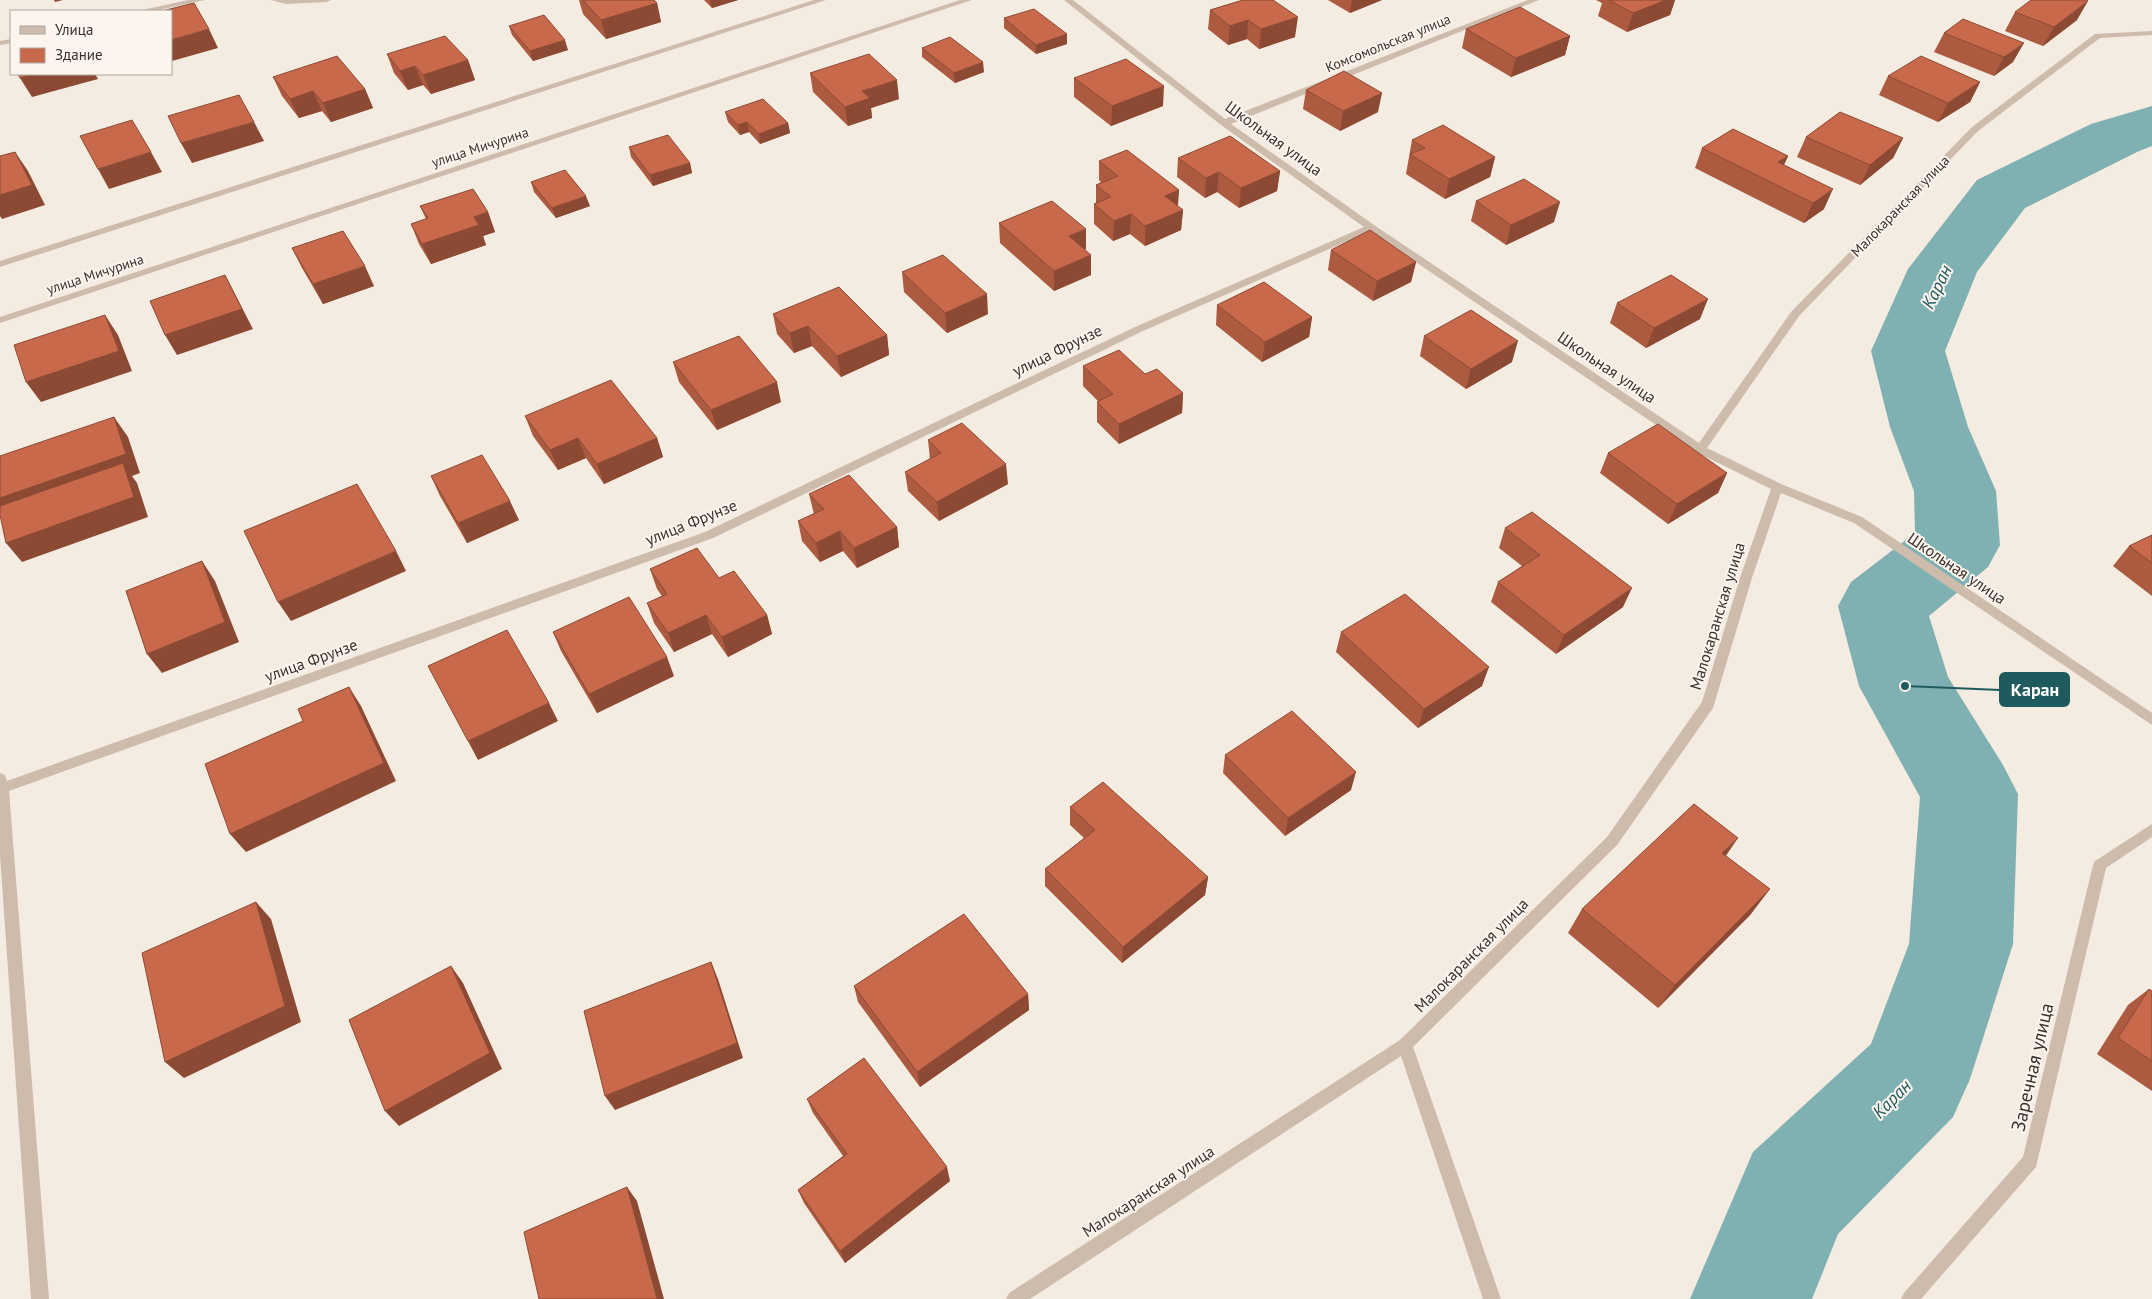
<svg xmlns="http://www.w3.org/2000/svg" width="2152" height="1299" font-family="'PT Sans',sans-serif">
<rect width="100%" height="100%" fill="#f4ebe1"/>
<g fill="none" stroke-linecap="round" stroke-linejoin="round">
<path fill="#7fb0b2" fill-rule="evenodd" d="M2152,106v40l-15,6 -112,56 -48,64 -32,79 23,76 28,64 4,54 -12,22 -59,49 19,61 55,88 15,29 -5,150 -43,135 -17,38 -115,117 -26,65h-122l63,-147 118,-108 38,-100 11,-147 -61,-111 -21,-80 13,-24 64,-49 -1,-42 -24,-64 -19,-76 37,-82 69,-89 114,-56z"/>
<path fill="#cdbbac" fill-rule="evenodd" d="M188,0h17l-51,11h-16z
M271,0h60l-4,2 -41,2z
M814,0h12l-826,267v-6z
M960,0h12l-972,323v-6z
M1064,0h9l152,119 303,-119h11l-308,124 143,101 325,218 92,-131 181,-185 123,-93 57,-3v4l-52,3 -122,93 -179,185 -92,132 74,36 81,33 290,196v12l-298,-202 -73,-30 -29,85 -39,130 -96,137 -204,202 88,252h-18l-82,-243 -371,243h-24l3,-6 391,-253 207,-203 95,-135 38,-124 31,-89 -75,-37 -326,-221 -227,100 -430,207 -704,253 40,508h-18l-31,-444v-82l5,2 2,6 698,-249 430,-205 229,-100 -143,-102z
M11,39v4l-11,2v-4z
M2152,824v13l-46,31 -70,299 -115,132h-20l3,-6 119,-136 70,-292 2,-4z"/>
</g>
<path fill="#ac5a40" d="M579,0h75l3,3 4,19 -55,17 -23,-25z
M704,0h34l-26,8z
M1243,0l52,37 -36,12 -12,-10 -19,6 -20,-16 2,-19z
M1328,0h54l-32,13z
M1596,0h79l-5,15 -43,17 -29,-16 4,-13z
M2015,12l62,8 -34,26 -38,-15z
M1004,18l63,26 -31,10 -32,-26z
M1963,19l50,43 -19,14 -60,-24 10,-19z
M509,26l59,24 -35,11 -21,-26z
M1466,29l104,7 -5,19 -54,22 -49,-29z
M922,48l62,24 -29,11 -33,-26z
M387,54l81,6 7,20 -44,14 -8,-9 -15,5 -14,-17z
M810,73l89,26 -28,9 1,10 -24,8 -35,-34z
M1888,76l92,6 -10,20 -32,20 -59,-27z
M273,77l92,12 8,19 -42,14 -9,-11 -23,7 -17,-22z
M1074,78l89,28 -52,20 -37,-29z
M1306,90l72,22 -38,19 -37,-22z
M725,112l63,11 2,10 -30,11 -11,-12 -9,3 -12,-13z
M1806,137l97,1 -10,20 -33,27 -63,-28z
M1412,140l83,17 -5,20 -45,22 -39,-25z
M629,147l61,16 2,10 -39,13 -22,-29z
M1702,148l86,8 -4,9 40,44 -20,14 -109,-55z
M1178,158l102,13 -3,20 -38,17 -22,-16 -12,6 -28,-21z
M1099,161l80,29 -1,16 5,4 -2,20 -36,16 -15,-12 -17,7 -19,-17v-20l2,-1v-18l5,-3 -2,-2z
M531,182l59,24 -34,12 -22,-26z
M1476,201l78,21 -48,23 -35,-24z
M420,206l68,6 7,20 -12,4 3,9 -55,19 -12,-20 -8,-20 15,-5z
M999,223l87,26h-1l6,26 -37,16 -54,-48z
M292,248l82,38 -51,18 -21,-36z
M1331,250l85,12 -5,20 -38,19 -45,-31z
M902,272l86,42 -41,19 -43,-41z
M1617,303l83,16 -54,29 -36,-25z
M1217,305l95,12 -3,20 -47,25 -46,-37z
M773,314l114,21 2,20 -48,22 -29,-31 -18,7 -17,-19z
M1424,336l88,26 -46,27 -46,-33z
M673,362l108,40 -64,28 -38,-48z
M1083,366l62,8 38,19 -1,20 -63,31 -22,-22v-20l1,-1 -15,-15z
M525,416l132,22 6,19 -59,27 -18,-26 -28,12 -25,-34z
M928,440l80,44 -69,37 -31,-30 -3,-19 25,-13z
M1608,453l119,20 -9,20 -50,31 -68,-51z
M431,476l88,44 -52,23 -27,-47z
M809,494l88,33 2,20 -42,21 -14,-17 -23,11 -18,-21 -4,-20 16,-7z
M1505,528l118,79 -67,47 -65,-52 7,-20 24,-16 -23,-18z
M2152,535v61l-39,-30 16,-20z
M650,569l69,9 48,37 5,19 -44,23 -16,-23 -38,18 -20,-29 -7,-20 15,-7 -5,-7z
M553,632l121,44 -77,37 -36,-62z
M1341,632l141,54 -64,42 -82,-76z
M1225,755l126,35 -66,46 -62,-63z
M1070,807l138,70 -3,18 -83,68 -77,-77v-17l39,-31 -14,-13z
M1726,855l25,59 -93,94 -90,-75 14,-24z
M854,986l174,8 1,16 -109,77 -62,-85z
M2149,989l3,2v100l-55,-37 31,-49z
M807,1099l143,82 -105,82 -41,-60 -6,-13 45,-34 -30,-43z"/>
<path fill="#8c4a34" d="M54,0h9l-8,2z
M710,0h28l-26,8z
M1352,0h30l-32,13z
M1666,0h9l-5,15 -43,17 6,-19z
M2088,1l-11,19 -34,26 11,-19z
M657,3l4,19 -55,17 -5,-19z
M1298,17l-3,20 -36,12 2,-20z
M1248,20l-1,19 -19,6 2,-19z
M209,29l9,19 -46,13 -1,-1v-20z
M1067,34v10l-31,10v-9z
M1570,36l-5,19 -54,22 5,-19z
M565,40l3,10 -35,11 -3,-10z
M2024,43l-11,19 -19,14 10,-19z
M468,60l7,20 -44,14 -8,-19z
M983,62l1,10 -29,11 -1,-10z
M415,66l8,19 -15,5 -8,-19z
M34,74h61l3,5 -66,18 -12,-19z
M897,80l2,19 -28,9 1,10 -24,8 -3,-19 17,-16z
M1980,82l-10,20 -32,20 10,-19z
M1164,86l-1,20 -52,20 1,-20z
M365,89l8,19 -42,14 -8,-19z
M313,91l9,20 -23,7 -9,-19z
M1382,93l-4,19 -38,19 3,-20z
M254,122l10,19 -72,22 -11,-20z
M747,122l2,10 -9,3 -2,-10z
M788,123l2,10 -30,11 -1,-10z
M1903,138l-10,20 -33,27 10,-20z
M15,152l13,19 17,34 -43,14 -2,-3v-21z
M151,152l11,20 -53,17 -11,-20z
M1788,156l-9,19 -1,-13z
M1495,157l-5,20 -45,22 4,-20z
M690,163l2,10 -39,13 -3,-11z
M1280,171l-3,20 -38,17 2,-20z
M1219,172l-2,20 -12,6 1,-20z
M1833,189l-9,20 -20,14 9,-20z
M1179,190l-2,20 -12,-14z
M586,196l4,10 -34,12 -4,-10z
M1560,202l-6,20 -48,23 5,-20z
M1183,210l-2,20 -36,16v-20z
M488,212l7,20 -12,4 3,9 -55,19 -9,-20 52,-27z
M1131,214l-1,20 -17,7 1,-20z
M1086,229v20l-17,7v-20z
M1091,255v20l-37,16v-20z
M1416,262l-5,20 -38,19 4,-20z
M365,266l9,20 -51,18 -10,-20z
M225,275l28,54 -76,26 -12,-20z
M987,294l1,20 -41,19 -2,-20z
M1708,299l-8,20 -54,29 8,-20z
M105,315l13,20 14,36 -91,31 -15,-20z
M1312,317l-3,20 -47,25 3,-20z
M808,326l4,20 -18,7 -4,-20z
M887,335l2,20 -48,22 -4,-21z
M1518,341l-6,21 -46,27 5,-20z
M777,382l4,20 -64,28 -6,-20z
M1183,393l-1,20 -63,31v-20z
M114,417l14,20 12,36 -8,3 5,7 11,34 -126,45 -16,-19 -6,-33v-12z
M578,438l8,20 -28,12 -8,-20z
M657,438l6,19 -59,27 -7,-20z
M1006,464l2,20 -69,37 -2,-19z
M1727,473l-9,20 -50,31 9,-20z
M510,501l9,19 -52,23 -9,-20z
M897,527l2,20 -42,21 -3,-20z
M840,531l3,20 -23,11 -4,-19z
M396,551l10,20 -115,50 -13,-19z
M202,561l13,20 24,61 -77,31 -15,-19z
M1632,588l-9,19 -67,47 8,-19z
M706,615l6,19 -38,18 -6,-19z
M767,615l5,19 -44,23 -6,-20z
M667,657l7,19 -77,37 -8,-19z
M1489,667l-7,19 -64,42 6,-19z
M349,687l12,19 35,75 -150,71 -16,-18z
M549,703l9,18 -80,39 -10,-19z
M1356,772l-5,18 -66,46 3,-18z
M1738,838l-17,25 1,-10z
M1208,877l-3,18 -83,68 1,-16z
M1770,889l-19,25 -93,94 17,-23z
M256,902l15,17 30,103 -117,56 -19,-16z
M711,962l7,17 25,79 -128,52 -10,-14z
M451,966l12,17 39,86 -103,57 -14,-15z
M1028,994l1,16 -109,77 -3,-15z
M947,1167l3,14 -105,82 -5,-12z
M627,1187l10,14 27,98h-7z"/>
<path fill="#c8694b" stroke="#8c4a34" d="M583,0h71l3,3 -56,17z
M1243,0h30l25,17 -37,12 -13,-9 -18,6 -20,-16z
M1609,0h57l-33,13z
M2031,0h55l2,1 -34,26 -39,-15z
M194,3l15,26 -38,11v-29h-9z
M1520,7l50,29 -54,22 -50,-29z
M1034,9l33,25 -31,11 -32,-27z
M544,15l21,25 -35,11 -21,-25z
M1963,19l61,24 -20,14 -60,-24z
M445,36l23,24 -45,15 -8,-9 -15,5 -13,-17z
M950,37l33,25 -29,11 -32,-25z
M869,54l28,26 -35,11 8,7 -25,9 -35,-34z
M337,56l28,33 -42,14 -10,-12 -23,8 -17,-22z
M1921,56l59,26 -32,21 -60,-27z
M1126,59l38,27 -52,20 -38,-28z
M1344,71l38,22 -39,18 -37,-21z
M18,74h16l-14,4z
M239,95l15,27 -73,21 -13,-27z
M763,99l25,24 -29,11 -12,-12 -9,3 -13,-13z
M1840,112l63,26 -33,27 -64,-28z
M132,120l19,32 -53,17 -18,-33z
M1443,125l52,32 -46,22 -39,-25 15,-6 -13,-8z
M1733,129l55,27 -10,6 55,27 -20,14 -111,-55z
M668,135l22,28 -40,12 -21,-28z
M1230,136l50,35 -39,17 -22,-16 -13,6 -28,-20z
M1127,150l52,40 -14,6 18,14 -38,16 -14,-12 -17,7 -20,-17 17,-7 -15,-12 22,-9 -19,-15z
M15,152l17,33 -32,10v-39z
M565,170l21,26 -34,12 -21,-26z
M1524,179l36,23 -49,23 -35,-24z
M473,189l15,23 -14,5 5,8 -57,19 -11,-20 17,-6 -8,-12z
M1052,201l34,28 -17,7 22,19 -37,16 -55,-48z
M1370,230l46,32 -39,19 -46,-31z
M343,231l22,35 -52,18 -21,-36z
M943,255l44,39 -42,19 -43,-41z
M225,275l17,34 -77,26 -15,-34z
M1671,275l37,24 -54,29 -37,-25z
M1264,282l48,35 -47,25 -48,-37z
M839,287l48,48 -50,21 -29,-30 -18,7 -17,-19z
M1471,310l47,31 -47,28 -47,-33z
M105,315l14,36 -93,31 -12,-37z
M739,336l38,46 -66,28 -38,-48z
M1119,350l26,24 12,-5 26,24 -64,31 -22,-22 16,-8 -30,-28z
M611,380l46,58 -60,26 -19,-26 -28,12 -25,-34z
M114,417l12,37 -126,44v-42z
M962,423l44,41 -69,38 -32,-30 36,-19 -13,-13z
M1658,424l69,49 -50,31 -69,-51z
M482,455l28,46 -52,22 -27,-47z
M123,463l11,34 -128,46 -6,-28v-9z
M849,475l48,52 -43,21 -14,-17 -24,12 -18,-22 26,-12 -15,-15z
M357,484l39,67 -118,51 -34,-71z
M1532,512l100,76 -68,47 -66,-53 42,-27 -35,-27z
M2152,535v28l-23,-17z
M697,548l22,30 15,-7 33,44 -45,22 -16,-22 -38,18 -21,-30 20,-9 -17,-25z
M202,561l23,61 -78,32 -21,-63z
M1405,594l84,73 -65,42 -83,-77z
M629,597l38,60 -78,37 -36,-62z
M507,630l42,73 -81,38 -40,-75z
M349,687l35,76 -154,71 -25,-70 98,-43 -5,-12z
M1292,711l64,61 -68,46 -63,-63z
M1103,782l105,95 -85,70 -78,-78 50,-39 -25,-23z
M1694,804l44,34 -16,15 48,36 -95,96 -93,-76z
M256,902l29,104 -120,56 -23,-109z
M964,914l64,80 -111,78 -63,-86z
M711,962l26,81 -132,53 -21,-85z
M451,966l39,87 -105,58 -36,-91z
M2149,989l3,2v70l-34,-23z
M864,1058l83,109 -107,84 -42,-61 49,-36 -40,-55z
M627,1187l30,112h-118l-15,-67z"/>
<g text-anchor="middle" stroke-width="4" stroke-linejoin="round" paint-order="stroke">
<g font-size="14" fill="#3b302b" stroke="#fbf5ee">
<text transform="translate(1388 43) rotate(-22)" y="5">Комсомольская улица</text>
<text transform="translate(480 147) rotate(-18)" y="5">улица Мичурина</text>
<text transform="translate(1900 206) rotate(-46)" y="5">Малокаранская улица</text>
<text transform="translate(95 274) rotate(-18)" y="5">улица Мичурина</text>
</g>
<g font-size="16" fill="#3b302b" stroke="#fbf5ee">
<text transform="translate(1274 138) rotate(36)" y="6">Школьная улица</text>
<text transform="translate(1057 350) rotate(-26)" y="6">улица Фрунзе</text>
<text transform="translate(1607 367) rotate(34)" y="6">Школьная улица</text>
<text transform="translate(691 522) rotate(-22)" y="6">улица Фрунзе</text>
<text transform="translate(1957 568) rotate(34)" y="6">Школьная улица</text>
<text transform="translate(1717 616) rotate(-73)" y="6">Малокаранская улица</text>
<text transform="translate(311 660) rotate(-20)" y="6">улица Фрунзе</text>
<text transform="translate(1471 955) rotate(-45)" y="6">Малокаранская улица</text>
<text transform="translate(1148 1191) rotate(-33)" y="6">Малокаранская улица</text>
</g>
<g font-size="18" font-style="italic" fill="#1f5a5e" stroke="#fbf5ee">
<text transform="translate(1937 287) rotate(-64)" y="6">Каран</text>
<text transform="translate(1892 1099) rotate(-45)" y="6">Каран</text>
</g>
<g font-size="19" fill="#3b302b" stroke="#fbf5ee">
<text transform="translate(2032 1067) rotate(-77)" y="7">Заречная улица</text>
</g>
</g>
<path fill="none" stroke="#1f5a5e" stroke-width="2" d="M1905 686L2000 690"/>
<circle fill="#1f5a5e" stroke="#fbf5ee" stroke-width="2" cx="1905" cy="686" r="5"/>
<rect fill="#1f5a5e" stroke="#1f5a5e" stroke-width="2" x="2000" y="673" width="69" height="33" rx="5"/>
<g font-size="18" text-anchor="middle" font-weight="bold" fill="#fff">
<text x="2035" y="696">Каран</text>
</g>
<rect x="10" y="10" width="162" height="65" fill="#fbf5ee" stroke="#aea6a0"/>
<rect x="20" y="26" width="25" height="8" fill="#cdbbac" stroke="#aea6a0"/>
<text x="55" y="35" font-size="15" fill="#3b302b">Улица</text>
<rect x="20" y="48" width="25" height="15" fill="#c8694b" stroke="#aea6a0"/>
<text x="55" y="60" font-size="15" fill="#3b302b">Здание</text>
</svg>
